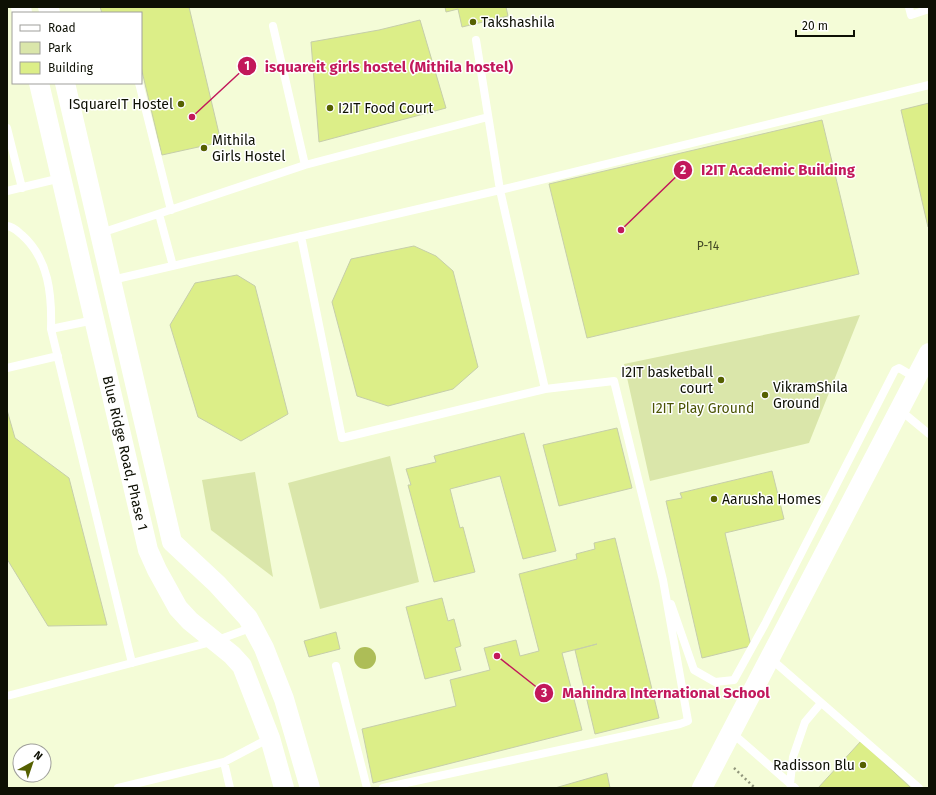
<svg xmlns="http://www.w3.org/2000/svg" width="936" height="795" font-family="'Fira Sans',sans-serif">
<rect width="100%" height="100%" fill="#f4fcd7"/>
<path fill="#dae6aa" d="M860,315l-51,128 -159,38 -26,-117z
M390,456l29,126 -99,27 -32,-126z
M255,472l18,105 -62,-47 -9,-50z"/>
<path fill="#adbd57" d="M354 658a11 11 0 1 1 22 0a11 11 0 1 1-22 0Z"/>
<path fill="#dcee88" stroke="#c6ceaa" d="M100,7h89l32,135 -59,13 -21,-88v-54h-39z
M445,7h61l2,9 -46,11 -4,-18 -12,3z
M420,20l26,88 -127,34 -8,-100 68,-12z
M929,103v124h-1l-27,-117z
M822,120l37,154 -272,64 -38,-154z
M414,246l22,10 17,15 25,96 -25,22 -65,17 -31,-10 -25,-94 19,-43z
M237,275l18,11 33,128 -47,27 -43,-24 -28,-92 25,-42z
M7,410l8,28 54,40 38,147 -59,1 -41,-67z
M617,428l15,60 -73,18 -16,-61z
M524,433l32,118 -33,8 -23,-83 -50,13 10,39 3,-1 12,45 -41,10 -26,-97h3l-5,-16 30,-7 -2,-6z
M772,471l12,48 -59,14 26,113 -49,12 -36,-157 16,-3 -2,-5z
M615,538l44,180 -64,16 -20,-84 22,-6 -35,9 20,77 -209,53 -11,-54 94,-23 -6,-26 40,-10 -6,-22 32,-8 4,16 19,-5 -20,-77 58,-15 -1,-5 19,-5 -1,-6z
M442,598l6,23 6,-2 7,27 -6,2 6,22 -36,9 -19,-72z
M336,632l4,17 -31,8 -5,-16z
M861,741l50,47h-93z
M607,773l3,15h-55z"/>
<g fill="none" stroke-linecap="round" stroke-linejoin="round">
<path stroke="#90957b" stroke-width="2.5" stroke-dasharray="2 3" stroke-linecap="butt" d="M734,768l21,20"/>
<path stroke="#fff" stroke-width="8" d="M909,7l2,8 18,-6
M139,83l32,127
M7,128l15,60
M305,165l183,-48
M7,191l54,-13
M159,214l14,52
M7,226c7,1 10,5 15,9 27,24 30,60 29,94l43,-9
M101,233l204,-68 -32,-139
M301,236l41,202 203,-49 69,-8 49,199 25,141 -8,3 -297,64
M112,280l388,-90 -24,-150
M51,329l81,334
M7,368l51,-12
M545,389l-45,-199 429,-105
M900,410l29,24
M671,604l23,66 21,12 19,-2 31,-56 130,-254 4,-2 17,10
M770,658l149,130
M336,666l31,122
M7,696l208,-55 38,-14
M731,732l64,56
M224,762l6,26
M790,784l3,-27 12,-35 16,-19
M118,788l106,-26 46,-24"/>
<g stroke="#fff" stroke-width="20">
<path d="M21,7l1,6"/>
<path d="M48,7l2,6"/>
<path id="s1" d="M39,83l109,467 9,20 21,38 12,13 42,34 10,11 28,72 14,50"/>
<path d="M65,83l107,459 45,42 31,34 16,30 20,51 26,89"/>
<path d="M702,788l227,-435"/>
</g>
</g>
<g fill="#556000" stroke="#fff" stroke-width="1.5">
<circle cx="473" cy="22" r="4"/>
<circle cx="181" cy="104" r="4"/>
<circle cx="330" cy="108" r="4"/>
<circle cx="204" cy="148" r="4"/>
<circle cx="721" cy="380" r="4"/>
<circle cx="765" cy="395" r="4"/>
<circle cx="714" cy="499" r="4"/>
<circle cx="863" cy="765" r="4"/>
</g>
<g text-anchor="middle" stroke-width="3" stroke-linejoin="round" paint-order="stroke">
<g font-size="12" fill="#424825">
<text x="708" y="250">P-14</text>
</g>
<g font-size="14" fill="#0e1004" stroke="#fff" text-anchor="start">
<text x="481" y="27">Takshashila</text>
<text x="173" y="109" text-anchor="end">ISquareIT Hostel</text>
<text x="338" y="113">I2IT Food Court</text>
<text x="212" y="145">Mithila<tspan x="212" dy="16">Girls Hostel</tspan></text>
<text x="713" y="377" text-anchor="end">I2IT basketball<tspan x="713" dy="16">court</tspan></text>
<text x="773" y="392">VikramShila<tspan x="773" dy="16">Ground</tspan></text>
<text x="722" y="504">Aarusha Homes</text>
<text x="855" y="770" text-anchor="end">Radisson Blu</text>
</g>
<g font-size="14" fill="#4b5405" stroke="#fff">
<text x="703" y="413">I2IT Play Ground</text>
</g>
<g font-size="14" fill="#0e1004" stroke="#fff">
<text dy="5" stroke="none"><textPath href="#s1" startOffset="380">Blue Ridge Road, Phase 1</textPath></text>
</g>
</g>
<path fill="none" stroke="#c2185b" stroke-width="1.5" d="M192 117L247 66M621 230L683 170M497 656L544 693"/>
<g fill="#c2185b" stroke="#fff" stroke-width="1.5">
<circle cx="192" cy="117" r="4"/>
<circle cx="621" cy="230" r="4"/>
<circle cx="497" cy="656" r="4"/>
<circle cx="247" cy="66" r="10"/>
<circle cx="683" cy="170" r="10"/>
<circle cx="544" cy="693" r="10"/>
</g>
<g font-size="12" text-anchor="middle" font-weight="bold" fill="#fff">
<text x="247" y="70">1</text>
<text x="683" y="174">2</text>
<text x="544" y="697">3</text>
</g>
<g font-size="15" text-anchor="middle" font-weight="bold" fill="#c2185b" stroke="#fff" stroke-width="3" stroke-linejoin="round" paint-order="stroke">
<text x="389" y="72">isquareit girls hostel (Mithila hostel)</text>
<text x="778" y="175">I2IT Academic Building</text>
<text x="666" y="698">Mahindra International School</text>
</g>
<rect width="936" height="795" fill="none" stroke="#0e1004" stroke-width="16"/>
<rect x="12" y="12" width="130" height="72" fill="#ffffff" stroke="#9f9f9b"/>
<rect x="20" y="25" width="20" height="6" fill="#ffffff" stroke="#9f9f9b"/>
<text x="48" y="32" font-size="12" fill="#0e1004">Road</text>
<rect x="20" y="42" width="20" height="12" fill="#dae6aa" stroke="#9f9f9b"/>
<text x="48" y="52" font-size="12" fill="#0e1004">Park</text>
<rect x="20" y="62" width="20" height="12" fill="#dcee88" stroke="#9f9f9b"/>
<text x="48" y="72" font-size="12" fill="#0e1004">Building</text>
<g transform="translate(32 763) rotate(40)"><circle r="19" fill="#ffffff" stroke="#9f9f9b"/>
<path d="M0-3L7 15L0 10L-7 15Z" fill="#556000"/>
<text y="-6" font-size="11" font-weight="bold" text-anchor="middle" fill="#0e1004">N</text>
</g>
<path d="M796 30v6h58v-6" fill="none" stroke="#0e1004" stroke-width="2"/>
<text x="802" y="30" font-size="12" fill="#0e1004" stroke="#ffffff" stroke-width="3" paint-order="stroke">20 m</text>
</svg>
